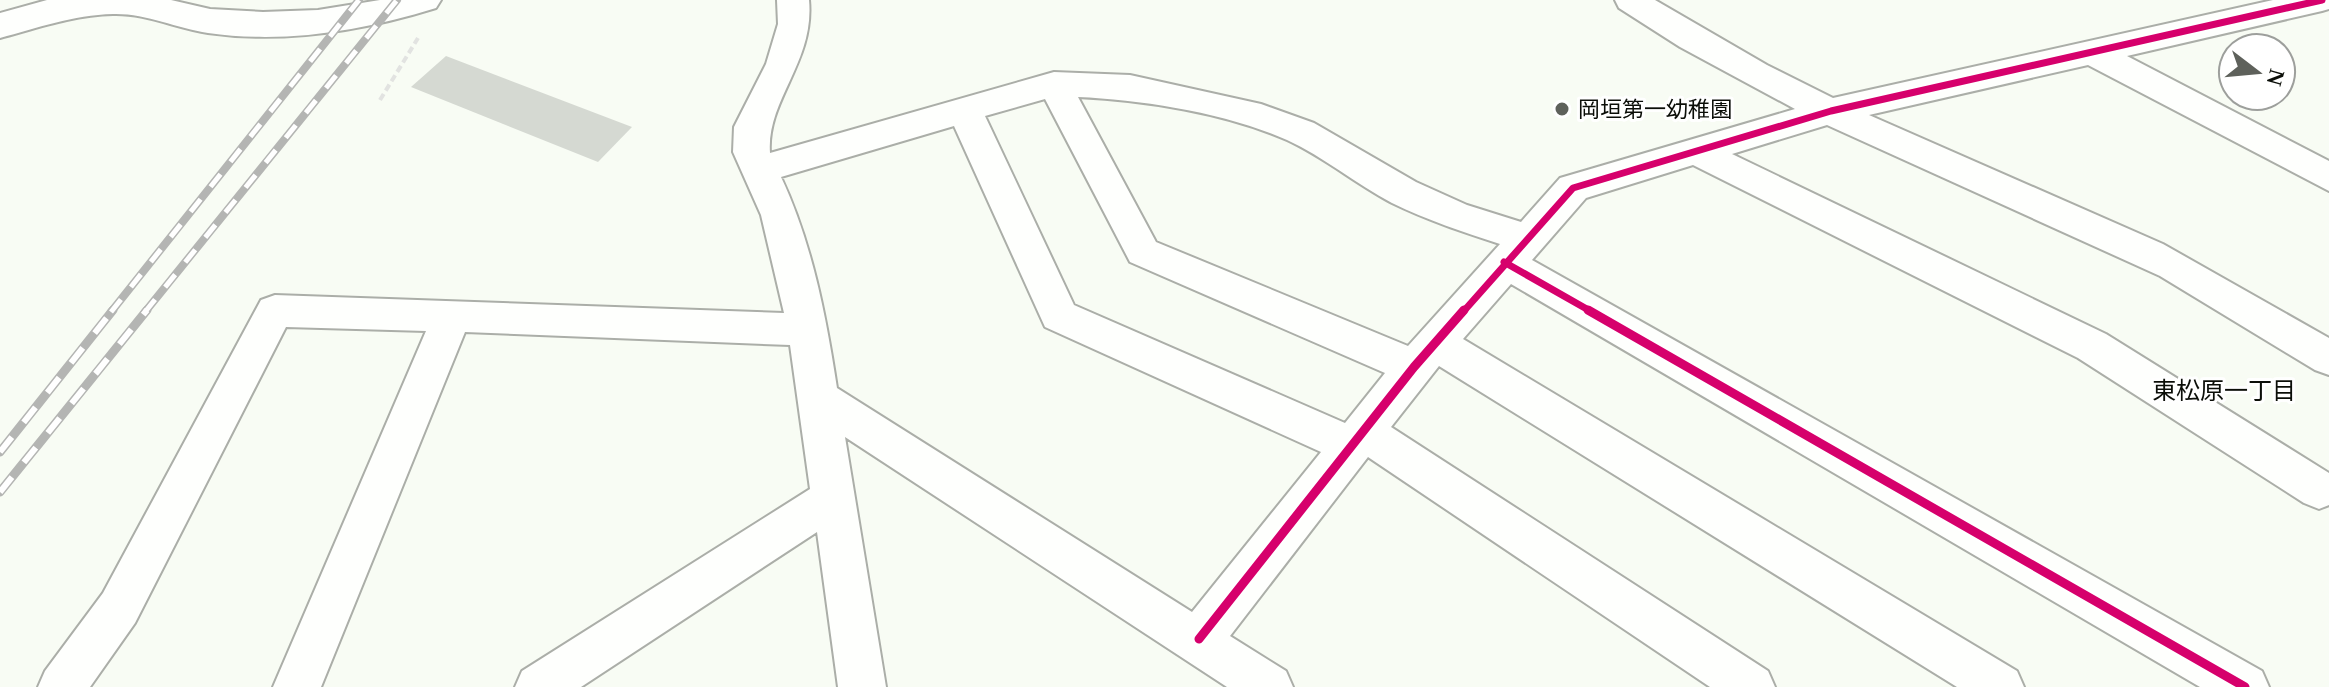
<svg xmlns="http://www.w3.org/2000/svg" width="2329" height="687" font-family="'Times New Roman','Noto Sans JP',serif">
<rect width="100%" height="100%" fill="#f8fcf4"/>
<path fill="#d5d9d2" d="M446,56l186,71 -34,35 -187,-75z"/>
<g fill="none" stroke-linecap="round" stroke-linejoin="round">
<g stroke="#abaea8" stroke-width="4">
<path id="minor" d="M777,0h32c6,62 -43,100 -39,153l284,-81 76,3 131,29 53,19 102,59 51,23 54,17 39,-44 235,-69 -115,-62 -61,-39 -4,-8h40l112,65 66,33 440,-98h56v9l-7,2 -195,45 202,105v30l-241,-126 -219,50 294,129 166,94v37l-14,-5 -155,-94 -333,-151 -95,29 374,180 223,139v32l-10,4 -15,-6 -226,-145 -385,-193 -107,33 -54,62 730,411 7,16h-69l-689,-403 -48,55 554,332 7,16h-67l-518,-321 -48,61 377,244 7,16h-65l-342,-230 -138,179 56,35 7,16h-66l-382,-250 41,250h-48l-21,-155 -236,155h-66l7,-16 288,-182 -20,-144 -325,-13 -144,355h-48l153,-356 -140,-4 -151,296 -45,64h-52l7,-16 58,-78 158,-293 14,-5 509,18 -23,-98 -28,-63 1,-25 32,-63 12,-40zM1078,97c66,3 148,16 209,43 37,17 69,44 105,63 35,17 71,29 108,41l-92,102 -252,-104zM1045,99l85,163 255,111 -40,50 -271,-118 -89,-189zM954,126l91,201 276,125 -129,160 -355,-224c-11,-72 -25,-145 -56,-211z"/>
</g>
<g stroke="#abaea8" stroke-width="4">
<path id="tertiary" d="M47,0h124l39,9 53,3 55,-2 62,-10h61l-5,8c-74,23 -151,36 -228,25 -32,-5 -63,-20 -95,-19 -40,1 -76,14 -113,24v-25z"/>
</g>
<path stroke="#e2e3e1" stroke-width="4" stroke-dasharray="7 4" stroke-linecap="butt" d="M380,100l38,-62"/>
<use href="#minor" fill="#fefffd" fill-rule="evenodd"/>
<use href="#tertiary" fill="#fefffd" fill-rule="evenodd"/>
<g stroke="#b4b5b3" stroke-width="8">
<path id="rail-far1" d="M111,312l248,-312
M145,312l252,-312"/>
</g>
<g stroke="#b4b5b3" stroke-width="9">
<path id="rail" d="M0,452l113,-142
M0,492l147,-182"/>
</g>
<use href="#rail-far1" stroke="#fff" stroke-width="5" stroke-dasharray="16" stroke-linecap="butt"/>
<use href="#rail" stroke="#fff" stroke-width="6" stroke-dasharray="19" stroke-linecap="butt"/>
<g stroke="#fff" stroke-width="11">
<path id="cycleway-far1" d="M1504,262l88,50
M1463,312l110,-124 258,-77 491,-111"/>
</g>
<g stroke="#fff" stroke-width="14">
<path id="cycleway" d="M1588,310l657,377
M1199,639l215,-272 50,-57"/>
</g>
<use href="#cycleway-far1" stroke="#d6006c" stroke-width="7"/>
<use href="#cycleway" stroke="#d6006c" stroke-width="9"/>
</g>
<circle fill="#5e615b" stroke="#fff" stroke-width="3" cx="1562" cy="109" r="8"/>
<g text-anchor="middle" stroke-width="6" stroke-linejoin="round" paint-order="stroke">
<g font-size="22" fill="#0b0e08" stroke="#fff" text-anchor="start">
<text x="1578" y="117">岡垣第一幼稚園</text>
</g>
<g font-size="24" fill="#0b0e08" stroke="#fff">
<text x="2224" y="399">東松原一丁目</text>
</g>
</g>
<g transform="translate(2257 72) rotate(106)"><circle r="38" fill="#ffffff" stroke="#9d9f9c" stroke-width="2"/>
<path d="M0-6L14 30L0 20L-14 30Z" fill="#5e615b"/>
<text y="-12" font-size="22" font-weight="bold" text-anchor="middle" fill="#0b0e08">N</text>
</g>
</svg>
